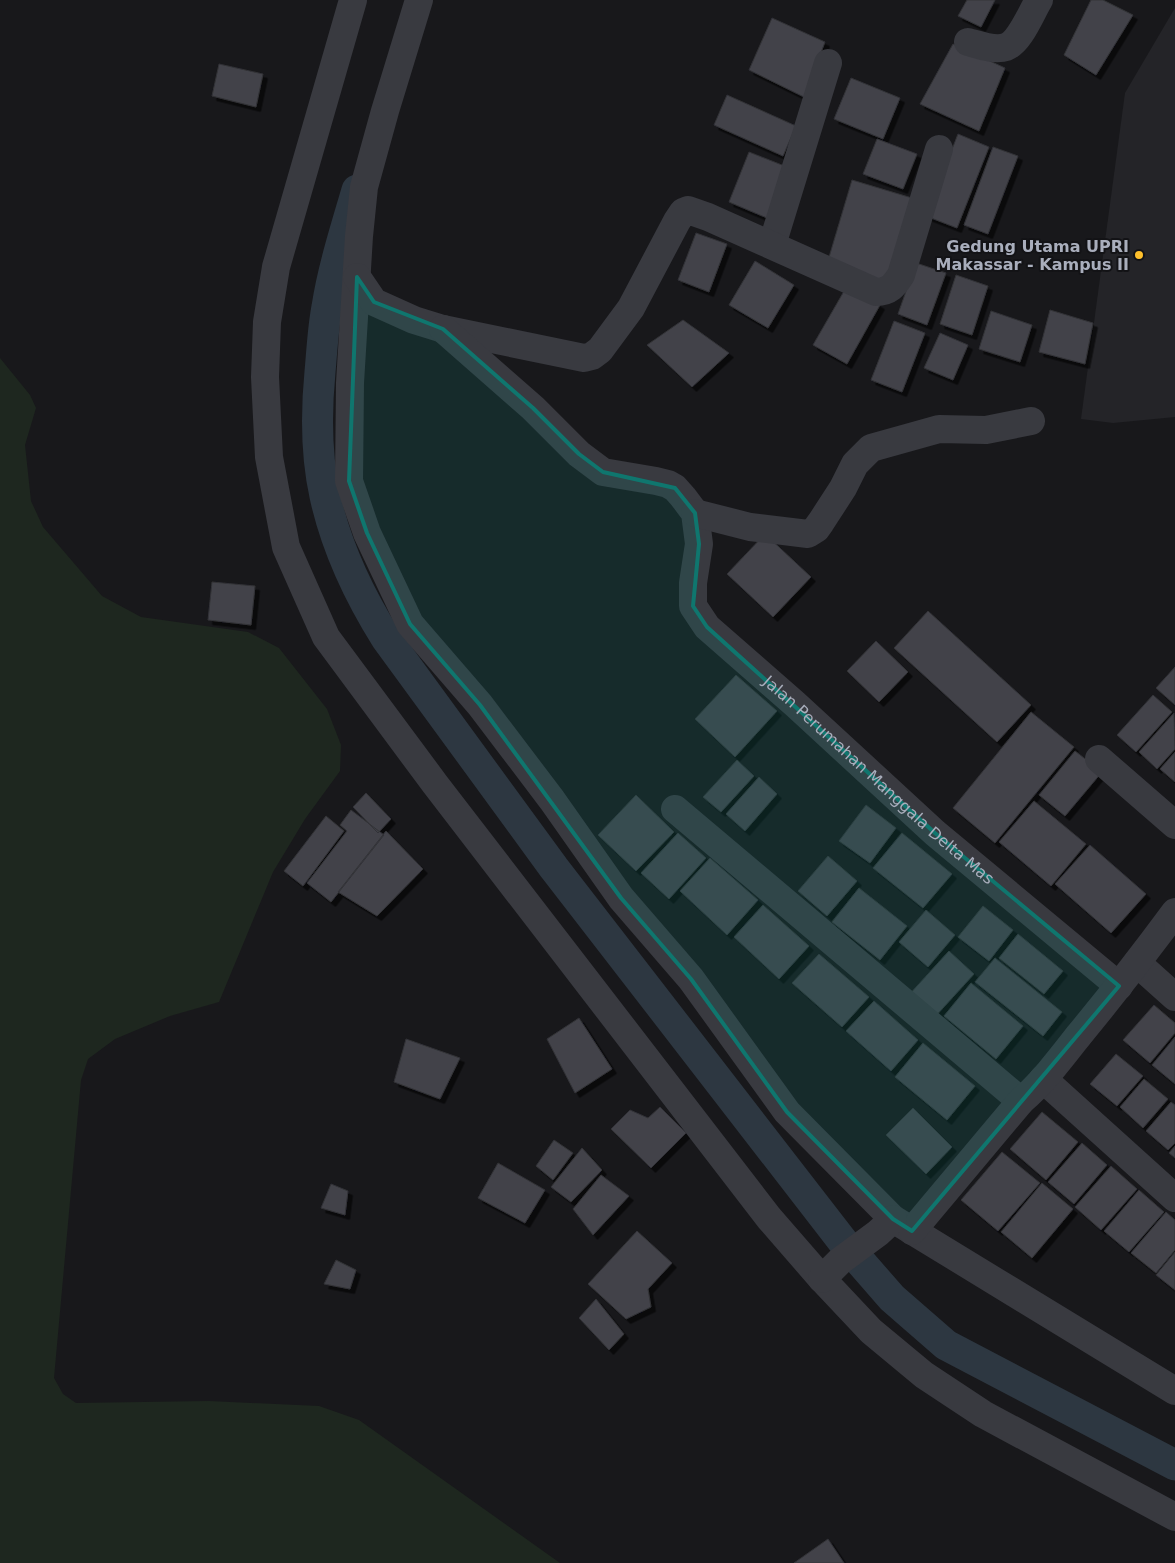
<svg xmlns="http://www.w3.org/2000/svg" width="1175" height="1563" font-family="'DejaVu Sans',sans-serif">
<defs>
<filter id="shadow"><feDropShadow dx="4.5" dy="4.5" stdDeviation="0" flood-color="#0009"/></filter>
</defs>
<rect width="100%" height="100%" fill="#18181b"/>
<path fill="#242428" d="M1175,8v409l-62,6 -32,-4 44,-326z"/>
<path fill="#1e271f" d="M0,358l30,37 6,13 -11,37 6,56 12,26 59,69 39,21 107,15 31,16 48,61 14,36 -1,26 -35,48 -32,53 -54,130 -49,14 -55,23 -27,20 -7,21 -27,298 9,16 13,9 133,-2 110,5 40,14 201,143h-560z"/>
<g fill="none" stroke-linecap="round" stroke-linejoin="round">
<path stroke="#2d3741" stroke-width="31" d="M357,190c-11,38 -24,78 -30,117 -4,21 -5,43 -7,65 -4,41 -4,83 5,124 11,50 34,99 61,142l168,230 290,375 48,55 54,47 229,120"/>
</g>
<path fill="#424348" stroke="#323237" filter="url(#shadow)" d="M967,0h28l-14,27 -23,-11z
M1091,0h12l30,15 -37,60 -32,-20z
M772,18l53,24 -21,55 -55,-27z
M953,44l52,24 -26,63 -59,-27z
M219,64l44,10 -7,33 -44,-11z
M851,78l49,20 -17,41 -49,-20z
M727,95l69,31 -13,30 -69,-31z
M958,134l31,13 -32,81 -31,-12z
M877,139l40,15 -14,35 -40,-15z
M993,147l25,9 -30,78 -24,-9z
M749,152l38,15 -20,51 -38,-16z
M852,180l60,18 -24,84 -61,-18z
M696,233l31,11 -18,48 -31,-12z
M755,261l39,24 -26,43 -39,-23z
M916,263l30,10 -19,52 -29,-11z
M956,275l32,11 -16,49 -32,-11z
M847,286l33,19 -33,59 -34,-19z
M1050,310l43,13 -8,41 -46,-12z
M991,311l41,14 -12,37 -41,-13z
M683,320l46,33 -37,34 -45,-42z
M894,321l31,12 -23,59 -31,-12z
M940,333l28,12 -15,35 -29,-12z
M765,534l46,43 -38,40 -46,-43z
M212,582l43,4 -4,39 -43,-5z
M928,611l103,94 -34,37 -103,-94z
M876,641l32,31 -29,30 -32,-31z
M1175,667v38l-19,-17z
M736,675l41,36 -42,46 -40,-38z
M1153,695l19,17 -36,40 -19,-17z
M1031,712l43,35 -79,96 -42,-35z
M1174,713l1,36 -18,20 -18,-17z
M1075,751l27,21 -37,44 -26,-21z
M1175,752v30l-15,-13z
M737,760l17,16 -33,36 -18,-15z
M759,777l18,17 -32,37 -19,-17z
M366,793l25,26 -13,14 -25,-26z
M636,795l38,37 -38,39 -38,-36z
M1034,801l52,43 -35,42 -52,-44z
M866,805l30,23 -26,35 -31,-22z
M351,810l33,25 -53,67 -24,-19 40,-52 -7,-6z
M326,816l18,15 -41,55 -19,-15z
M386,831l37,38 -46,47 -39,-24z
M678,833l28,25 -37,41 -28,-26z
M902,833l50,41 -29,34 -50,-40z
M1090,845l56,49 -35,39 -56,-49z
M828,856l29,25 -30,35 -29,-25z
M710,858l48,42 -31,35 -47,-44z
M859,888l48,38 -27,34 -48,-38z
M763,905l46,41 -30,33 -45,-42z
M983,906l30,24 -24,31 -31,-24z
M926,910l29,25 -27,32 -29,-25z
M1018,934l45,37 -19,23 -45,-36z
M949,951l25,23 -42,46 -25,-23z
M819,954l50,43 -27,30 -50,-44z
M995,958l67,54 -19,24 -68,-54z
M971,983l52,43 -27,33 -52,-43z
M874,1001l44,39 -27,31 -45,-40z
M1154,1005l21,18v10l-25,30 -27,-23z
M579,1018l33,51 -37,24 -28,-54z
M1175,1037v47l-23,-19z
M406,1039l54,19 -20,41 -46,-17z
M923,1043l52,43 -28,34 -52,-43z
M1116,1054l27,22 -26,30 -27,-22z
M1144,1079l24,20 -25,29 -23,-21z
M1171,1102l4,3v38l-7,7 -22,-19z
M660,1107l26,26 -35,35 -40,-39 19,-19 18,8z
M913,1108l39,39 -26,27 -40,-39z
M1042,1112l36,30 -32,38 -36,-31z
M554,1140l19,13 -20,27 -17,-14z
M1082,1143l25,22 -33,39 -26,-22z
M1175,1146v12l-6,-5z
M582,1148l20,22 -31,32 -20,-15z
M1002,1152l38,31 -42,48 -37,-31z
M498,1163l47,27 -20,33 -47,-25z
M1111,1166l26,23 -36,41 -26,-23z
M601,1175l28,21 -36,39 -20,-26z
M1042,1183l31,26 -41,49 -31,-26z
M331,1184l17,7 -3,24 -24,-7z
M1139,1190l25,22 -35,40 -25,-21z
M1166,1212l9,8v30l-19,23 -25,-20z
M637,1231l35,32 -24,26 3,18 -25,12 -38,-35z
M1175,1252v38l-19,-15z
M336,1260l20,10 -6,19 -26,-5z
M596,1299l28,35 -15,16 -30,-32z
M828,1539l16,24h-50z"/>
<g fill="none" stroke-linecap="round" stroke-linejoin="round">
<g stroke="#393a40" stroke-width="28">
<path d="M353,0l-77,267 -9,55 -2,55 4,80 17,90 40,90 109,147 334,434 53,61 49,52 53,44 59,39 192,103"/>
<path d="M419,0l-34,111 -21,76 -5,49 -9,147 -1,98 18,52 43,91 70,81 72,95 69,98 70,81 96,133 106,107 282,172"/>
<path d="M968,42c11,3 27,9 38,5 14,-5 25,-34 33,-47"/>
<path d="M772,245l56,-182"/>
<path d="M357,277l17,25 40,18 29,9 141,29 8,-2 8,-6 31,-42 46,-87 6,-9 5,-2 20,7 168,75c13,0 18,-6 25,-17l38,-126"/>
<path id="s1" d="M443,329l90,79 46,46 24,18 53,9 12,3 7,4 8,9 12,16 4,31 -6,39v23l14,21 88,77 140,129 184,153"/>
<path d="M695,513l55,14 58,7 8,-5 5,-7 22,-34 12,-24 16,-16 68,-19 47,1 45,-9"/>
<path d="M1099,759l76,66"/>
<path d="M675,809l346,292"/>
<path d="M1137,963l38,34"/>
<path d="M1043,1079l132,119"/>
<path d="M912,1231l109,-130c22,-19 40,-43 58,-66 33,-40 65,-81 96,-123"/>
<path d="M822,1279l18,-18 38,-28 15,-14"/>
</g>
</g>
<path fill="#0f766e" fill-opacity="0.2" stroke="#0f766e" stroke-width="4" stroke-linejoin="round" d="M357,277l17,25 69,27 90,79 46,46 24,18 72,16 20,25 4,31 -6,62 14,21 228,206 184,153 -207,245 -19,-12 -106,-107 -96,-133 -70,-81 -141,-193 -70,-81 -43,-91 -18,-52z"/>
<circle fill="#ffc02c" stroke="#131316" stroke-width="2" cx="1139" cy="255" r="5"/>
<g text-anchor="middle" stroke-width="4" stroke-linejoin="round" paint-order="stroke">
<g font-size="16" font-weight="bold" fill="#a9aebc" stroke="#131316" text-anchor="end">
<text x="1129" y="252">Gedung Utama UPRI<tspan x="1129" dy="18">Makassar - Kampus II</tspan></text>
</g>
<g font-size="16" fill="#a9aebc" stroke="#131316">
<text dy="6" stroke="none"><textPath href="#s1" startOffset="670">Jalan Perumahan Manggala Delta Mas</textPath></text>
</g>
</g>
</svg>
